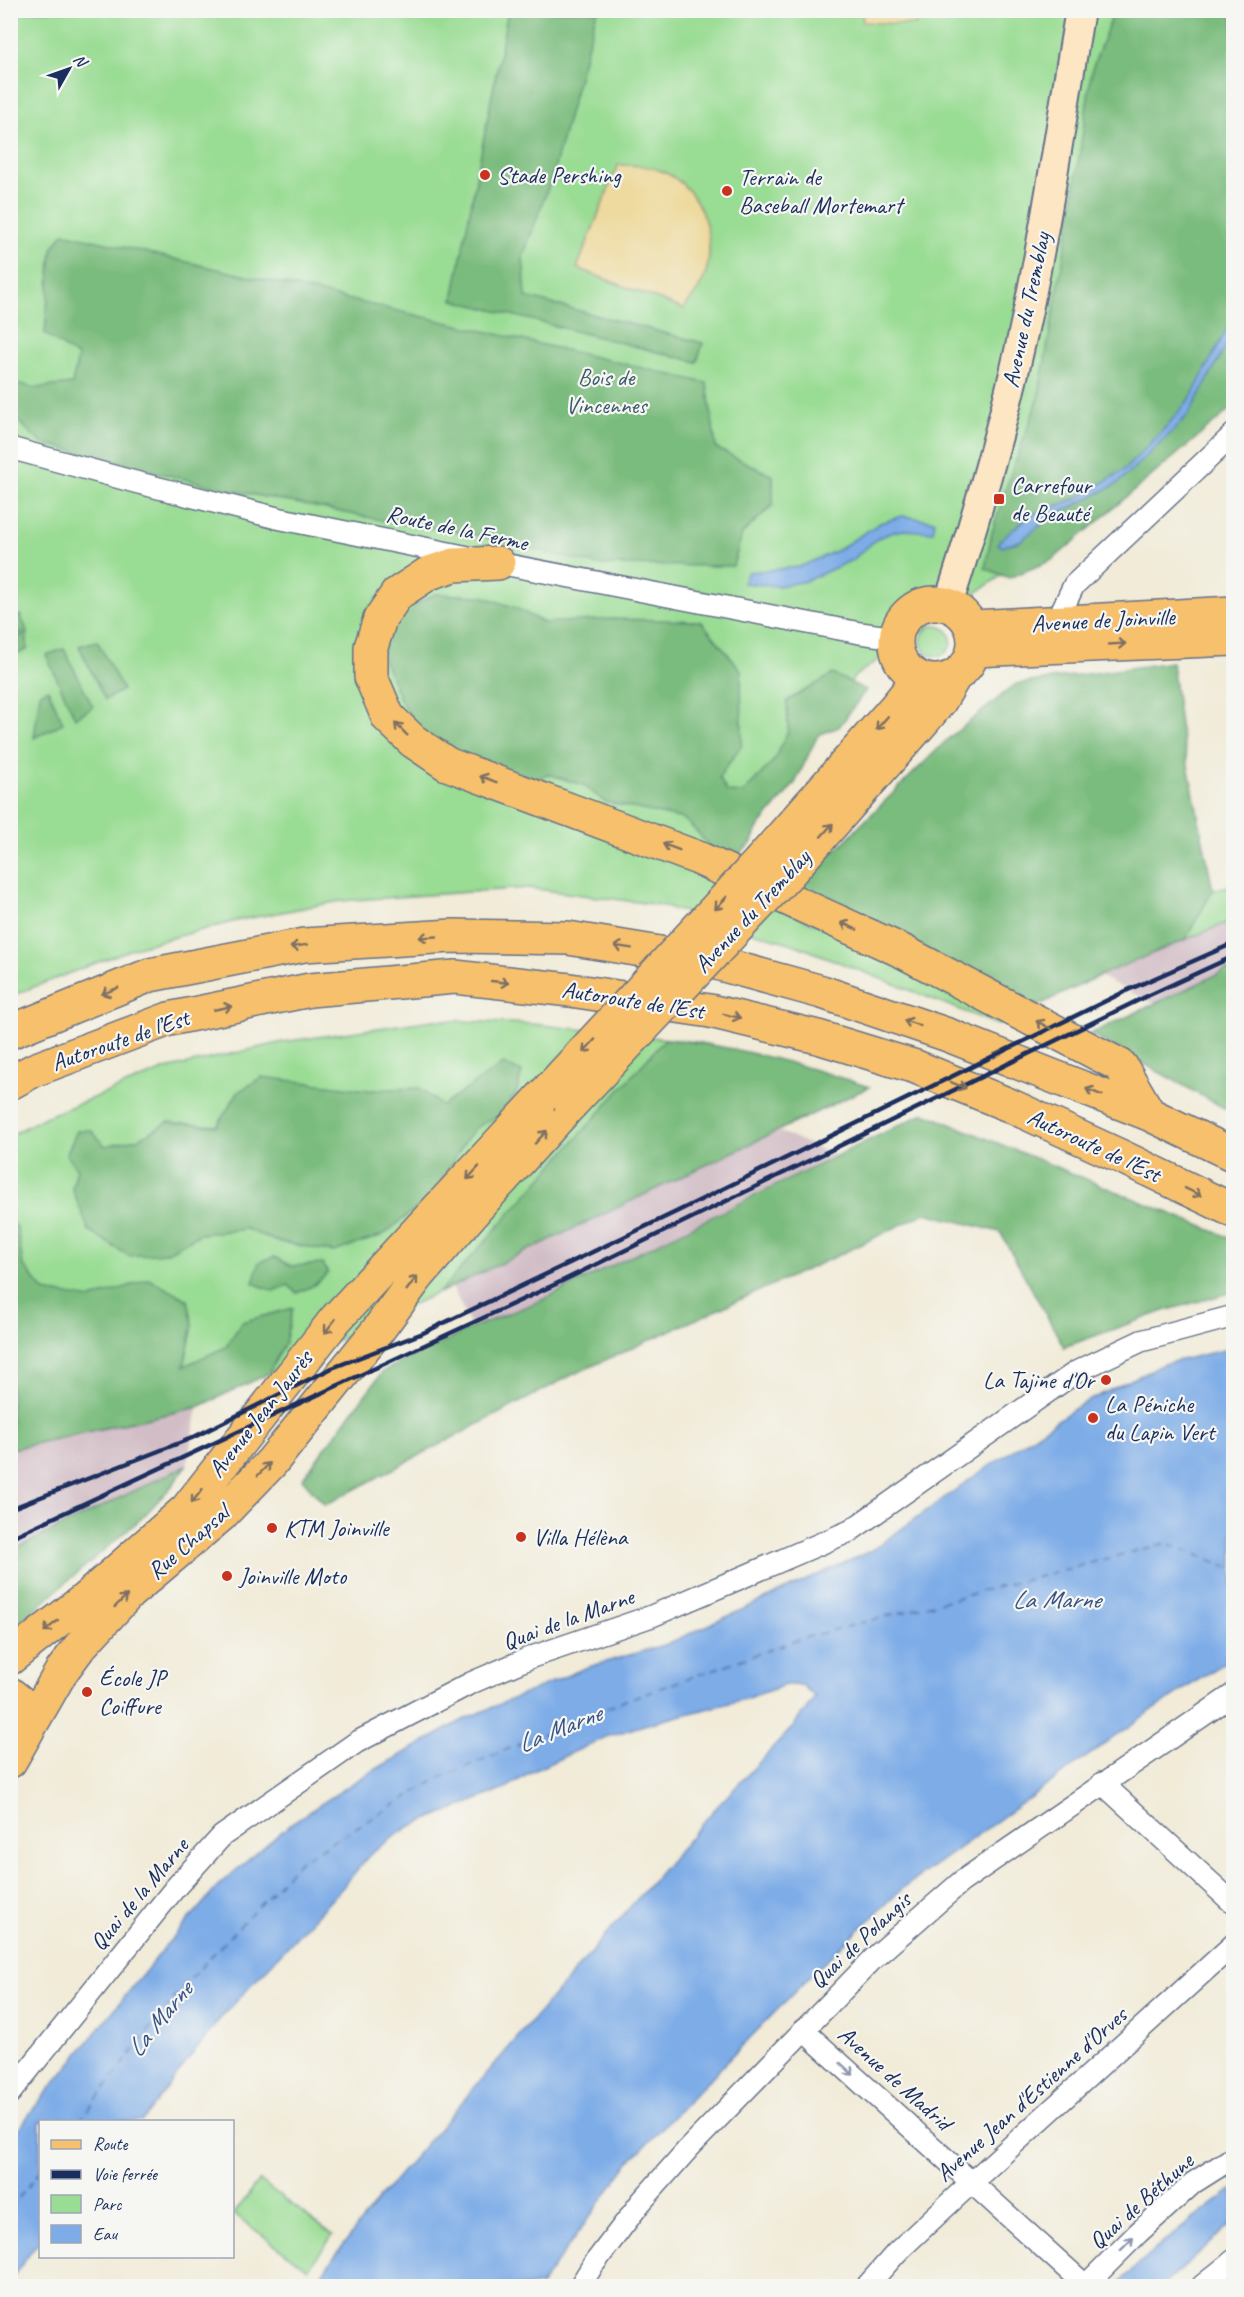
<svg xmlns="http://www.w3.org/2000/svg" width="1244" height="2297" font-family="Caveat,sans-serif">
<rect width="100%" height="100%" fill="#f6f6f2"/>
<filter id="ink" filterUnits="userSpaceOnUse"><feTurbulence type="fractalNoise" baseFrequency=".0167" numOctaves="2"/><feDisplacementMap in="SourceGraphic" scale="12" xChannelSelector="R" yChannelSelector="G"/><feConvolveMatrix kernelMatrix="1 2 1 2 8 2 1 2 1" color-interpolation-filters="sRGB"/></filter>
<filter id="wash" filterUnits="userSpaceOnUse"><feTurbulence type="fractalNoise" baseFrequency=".008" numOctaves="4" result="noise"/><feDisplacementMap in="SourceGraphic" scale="24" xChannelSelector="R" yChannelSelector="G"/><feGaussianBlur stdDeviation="1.35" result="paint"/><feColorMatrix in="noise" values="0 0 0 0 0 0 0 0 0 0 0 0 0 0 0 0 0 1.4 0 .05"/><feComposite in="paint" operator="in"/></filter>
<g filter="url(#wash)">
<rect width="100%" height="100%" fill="#f1ebd8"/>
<path fill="#d2bdc6" d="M1233,920v47l-78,37 -56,-28z
M778,1131l57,24 -295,146 -68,27 -20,-41z
M198,1407l-11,58 -176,86v-102z"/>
<path fill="#99dc93" stroke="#5a8678" stroke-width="1.5" d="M11,11h1222l-215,553 -163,112 -155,199 144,61 160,86 -6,3 -205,-81 -133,-39 -132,-17 -188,13 -100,19 -103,27 -126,49z
M921 641a15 15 0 1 1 30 0a15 15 0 1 1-30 0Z
M1233,885v35l-48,20 28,-50z
M433,1020l99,4 164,18 94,21 79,24 -671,320 -187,42v-314l34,-18 121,-48 117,-27z
M259,2180l74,55 -25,34 -74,-55z"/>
<path fill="#7abc7d" stroke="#4a766e" stroke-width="1.5" d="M508,11h89l-45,166 -29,79 3,41 177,46 -6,19 -244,-62z
M1114,11h119v396l-181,153 -43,18 -24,-10 7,-36 17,-53 29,-80 32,-179 22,-151z
M63,233l644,150 9,65 57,28v29l-31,29 -9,32 -135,-1 -130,-32 -77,-11 -171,-34 -178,-45 -31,-28v-25l2,-8 22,6 37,-4 6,-27 -33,-23 7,-85z
M435,594l47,2 34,12 28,15 68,-4 89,2 40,49 1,75 -23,32 8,15 16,1 32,-34 13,-28 -1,-30 46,-27 33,16 -27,37 -21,8 -23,48 -38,46 -6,15 -27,22 -25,-32 -15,-15 -79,-17 -22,-17 -35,-11 -21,10 -102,-45 -23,-36 -18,-42 -2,-22 23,-29z
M20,615l7,15 -16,7v-17z
M27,633v17l-16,6v-15z
M97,641l26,49 -18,10 -26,-54z
M64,649l29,58 -18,11 -29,-63z
M1172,662l8,63 33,165 -28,50 -86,36 -68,33 -229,-120 3,-9 144,-142 67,-54z
M48,689l15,34 -29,15 6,-45z
M1233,967v146l-143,-79z
M665,1039c69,6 139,26 204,48l-430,206z
M503,1064l19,8 -6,22 -17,21 -24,13 -11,15 -30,51 -51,41 -49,17 -59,-11 -29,-12 -46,5 -34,19 -37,3 -40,-25 -17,-43 5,-19 -11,-14 11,-24 14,-1 14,16 35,-8 28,-16 49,4 21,-34 24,-15 107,13 51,-2 22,18z
M924,1113l309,126v53l-69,19 -100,36 -64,-115 -75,-19 -86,42 -267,120 -247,130 -23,-26 81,-108 89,-43 68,-27z
M11,1222l6,5 6,38 21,26 47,8 58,-20 39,21 5,26 -9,40 42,-19 16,-25 51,-14 -8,35 -17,31 -70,33 -187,42z
M274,1257l17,9 32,-2 5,9 -14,12 -17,8 -9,-8 -15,6 -20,-8 6,-21z
M187,1465l-15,21 -30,32 -131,111v-78z"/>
<path fill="#eeda9e" stroke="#84847e" stroke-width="1.5" d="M863,11h54l-1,14 -54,-3z
M618,165c14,0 28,0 41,5 41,15 59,66 46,105 -4,13 -13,23 -22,34l-106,-41z"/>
<path fill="#7dace7" stroke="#4c6ea2" stroke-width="1.5" d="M1233,317v16l-44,81 -17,18 -55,52 -67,34 -30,23 -18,6 -4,-3 2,-4 31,-25 45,-16 48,-29 41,-42 26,-31z
M902,516l33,5 -2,11 -29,-2 -11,2 -15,6 -26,22 -46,21 -27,5 -36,-3 5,-11 51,-5 37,-16 44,-28z
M1233,1348v309l-85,56 -246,176 -88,83 -185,190 -89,124h-225l13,-21 53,-69 331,-384 79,-83 24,-32 -13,-12h-17l-40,14 -101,26 -38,12 -73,34 -27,17 -97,39 -37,25 -30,36 -124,133 -76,100 -102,1v118l-29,39v-138l19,-28 140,-172 51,-58 72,-61 71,-46 101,-57 120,-51 82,-24 205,-94 104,-75 104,-70 83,-41z
M1233,2189v35l-8,5 -62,57h-46c34,-37 76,-67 116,-97z"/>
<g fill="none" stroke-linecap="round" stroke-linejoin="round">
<path stroke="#385487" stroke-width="1.5" stroke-dasharray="8 6" stroke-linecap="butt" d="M79,2122l101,-132 120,-129 141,-84 185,-77 174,-61 366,-96 68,26
M10,2209l30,-38"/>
</g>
</g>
<g filter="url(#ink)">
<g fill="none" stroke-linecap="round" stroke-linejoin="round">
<g stroke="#667189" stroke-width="24">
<path id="street" d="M10,448l125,34 142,36 221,45 362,70 37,5
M1060,632l2,-22 12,-25 160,-151
M1102,1783l132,121
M803,2030l283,256
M10,2093l165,-205 47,-52 135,-94 114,-59 58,-25 123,-42 198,-85 226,-159 65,-31 93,-25
M580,2286l13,-21 48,-63 47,-53 187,-192 86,-75 273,-188
M867,2286l30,-34 75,-70 262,-238
M1085,2286l53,-53 55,-50 41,-26
M1202,2286l32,-26"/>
</g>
<g stroke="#667189" stroke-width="32">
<path id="secondary" d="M948,605c26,-81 50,-162 69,-245 27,-115 43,-233 63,-350"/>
</g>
<g stroke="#667189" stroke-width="36">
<path id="primary" d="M896 642a39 39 0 1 1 78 0a39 39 0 1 1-78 0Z
M972,627l262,-14
M974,650l260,-11
M761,860l133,-151 25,-31
M788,874l136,-154 16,-19 14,-24
M10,1658l74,-58 103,-91 148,-189 206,-222
M10,1694l26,21
M10,1761l51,-89 20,-27 48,-52 91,-77 51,-53 107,-133 39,-53 63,-73 91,-100"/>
</g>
<g stroke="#667189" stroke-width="36">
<path id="highway" d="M498,563l-44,2 -25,8 -32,21 -17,25 -9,28v30l17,40 25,24 34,23 251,94 204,93 219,115 28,48
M10,1032l140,-57 154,-30 148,-9 116,2 141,23 113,31 126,43 201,79 85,41
M10,1083l24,-13 135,-51 141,-29 145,-13 115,13 140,21 108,26 98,30 93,38 113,52 112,54"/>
</g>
<use href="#street" stroke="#fff" stroke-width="21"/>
<use href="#secondary" stroke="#fce6c4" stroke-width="28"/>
<use href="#primary" stroke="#f7c06c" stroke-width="33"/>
<use href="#highway" stroke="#f7c06c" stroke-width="33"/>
<path stroke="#1b2f5e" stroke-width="4.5" d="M10,1509l182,-71 140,-70 91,-35 253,-121 452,-222 106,-47
M10,1538l546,-254 587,-286 91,-42"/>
<g stroke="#667189" stroke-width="36" stroke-linecap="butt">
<path id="primary-bridge" d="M541,1098l220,-238
M571,1104l217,-230"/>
</g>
<use href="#primary-bridge" stroke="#f7c06c" stroke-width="33"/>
</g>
<defs><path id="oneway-shaft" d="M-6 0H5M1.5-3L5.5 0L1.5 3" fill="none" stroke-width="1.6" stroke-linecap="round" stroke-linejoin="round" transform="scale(1.5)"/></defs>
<g stroke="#7e7064">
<use href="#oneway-shaft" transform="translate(1117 644) rotate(-3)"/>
<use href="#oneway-shaft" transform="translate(882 723) rotate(131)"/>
<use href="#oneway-shaft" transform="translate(401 729) rotate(-135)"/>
<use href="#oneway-shaft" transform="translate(488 779) rotate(-159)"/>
<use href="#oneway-shaft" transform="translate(827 830) rotate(-48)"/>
<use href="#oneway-shaft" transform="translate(671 847) rotate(-159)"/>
<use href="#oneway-shaft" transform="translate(721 903) rotate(133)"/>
<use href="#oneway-shaft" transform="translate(849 926) rotate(-156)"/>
<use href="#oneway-shaft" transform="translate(428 937) rotate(177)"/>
<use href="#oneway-shaft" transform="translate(299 946) rotate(171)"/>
<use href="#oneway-shaft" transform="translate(623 947) rotate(-171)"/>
<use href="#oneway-shaft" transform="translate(500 982) rotate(6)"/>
<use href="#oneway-shaft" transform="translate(110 991) rotate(158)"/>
<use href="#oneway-shaft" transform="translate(223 1008) rotate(-11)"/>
<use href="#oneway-shaft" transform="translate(732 1016) rotate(14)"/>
<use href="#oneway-shaft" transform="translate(912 1023) rotate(-161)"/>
<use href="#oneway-shaft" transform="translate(1044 1025) rotate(-152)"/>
<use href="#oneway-shaft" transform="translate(589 1046) rotate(133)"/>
<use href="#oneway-shaft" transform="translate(958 1085) rotate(22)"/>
<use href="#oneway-shaft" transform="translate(1094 1092) rotate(-158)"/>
<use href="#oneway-shaft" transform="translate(541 1137) rotate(-47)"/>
<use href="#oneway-shaft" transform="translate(473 1173) rotate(133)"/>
<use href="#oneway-shaft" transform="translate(1193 1192) rotate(26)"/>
<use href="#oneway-shaft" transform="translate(412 1283) rotate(-53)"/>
<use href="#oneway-shaft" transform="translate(330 1326) rotate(128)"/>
<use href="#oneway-shaft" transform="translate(264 1469) rotate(-46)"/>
<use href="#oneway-shaft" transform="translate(197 1496) rotate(128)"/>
<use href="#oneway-shaft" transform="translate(121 1601) rotate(-44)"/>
<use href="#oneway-shaft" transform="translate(51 1626) rotate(142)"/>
</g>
<g stroke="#8d97ae">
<use href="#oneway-shaft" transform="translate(847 2069) rotate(42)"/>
<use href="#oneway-shaft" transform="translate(1127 2244) rotate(-45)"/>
</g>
</g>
<g fill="#c8321e" stroke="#f6f6f2" stroke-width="2">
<circle cx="485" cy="175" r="6"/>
<circle cx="727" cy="191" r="6"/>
<rect x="993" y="493" width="12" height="12" rx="3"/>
<circle cx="1106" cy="1380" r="6"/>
<circle cx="1093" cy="1418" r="6"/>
<circle cx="272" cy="1528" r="6"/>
<circle cx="521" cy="1537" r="6"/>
<circle cx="227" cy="1576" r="6"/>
<circle cx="87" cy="1692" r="6"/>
</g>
<g text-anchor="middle" stroke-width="4.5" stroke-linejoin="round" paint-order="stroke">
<g font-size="24" fill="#1b2f5e" stroke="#f6f6f2" text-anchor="start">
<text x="497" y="183">Stade Pershing</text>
<text x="739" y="185">Terrain de<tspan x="739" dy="28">Baseball Mortemart</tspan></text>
<text x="1011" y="493">Carrefour<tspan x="1011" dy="28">de Beauté</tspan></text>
<text x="1094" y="1388" text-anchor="end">La Tajine d'Or</text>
<text x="1105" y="1412">La Péniche<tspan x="1105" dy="28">du Lapin Vert</tspan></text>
<text x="284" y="1536">KTM Joinville</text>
<text x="533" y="1545">Villa Hélèna</text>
<text x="239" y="1584">Joinville Moto</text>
<text x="99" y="1686">École JP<tspan x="99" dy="28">Coiffure</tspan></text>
</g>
<g font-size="24" fill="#1b2f5e" stroke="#f6f6f2">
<text transform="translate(1026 310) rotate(-78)" y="8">Avenue du Tremblay</text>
<text transform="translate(457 528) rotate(12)" y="8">Route de la Ferme</text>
<text transform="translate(1103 620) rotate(-3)" y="8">Avenue de Joinville</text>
<text transform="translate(752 911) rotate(-47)" y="8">Avenue du Tremblay</text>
<text transform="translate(633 1000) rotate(9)" y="8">Autoroute de l’Est</text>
<text transform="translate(120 1040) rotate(-19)" y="8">Autoroute de l’Est</text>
<text transform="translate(1094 1145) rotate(25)" y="8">Autoroute de l’Est</text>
<text transform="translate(260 1414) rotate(-52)" y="8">Avenue Jean Jaurès</text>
<text transform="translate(188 1542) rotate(-41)" y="8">Rue Chapsal</text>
<text transform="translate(568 1619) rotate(-20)" y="8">Quai de la Marne</text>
<text transform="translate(139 1894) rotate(-50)" y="8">Quai de la Marne</text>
<text transform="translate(860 1940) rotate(-43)" y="8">Quai de Polangis</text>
<text transform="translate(895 2078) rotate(42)" y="8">Avenue de Madrid</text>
<text transform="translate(1031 2094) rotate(-42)" y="8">Avenue Jean d'Estienne d'Orves</text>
<text transform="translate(1141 2201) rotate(-42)" y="8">Quai de Béthune</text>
</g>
<g font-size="24" fill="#3a5a6b" stroke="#f6f6f2">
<text x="606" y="385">Bois de<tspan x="606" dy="28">Vincennes</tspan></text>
</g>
<g font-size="26" font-style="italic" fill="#385487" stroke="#f6f6f2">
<text x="1056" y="1608">La Marne</text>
<text transform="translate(559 1728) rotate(-22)" y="9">La Marne</text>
<text transform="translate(159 2019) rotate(-51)" y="9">La Marne</text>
</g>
</g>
<rect width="1244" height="2297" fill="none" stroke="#f6f6f2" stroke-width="36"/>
<rect x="39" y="2120" width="195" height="138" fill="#f6f6f2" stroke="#9ea6b7" stroke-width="1.5"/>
<rect x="51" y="2140" width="30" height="9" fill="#f7c06c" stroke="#9ea6b7" stroke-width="1.5"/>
<text x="93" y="2150" font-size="18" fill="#1b2f5e">Route</text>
<rect x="51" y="2170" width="30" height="9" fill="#1b2f5e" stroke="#9ea6b7" stroke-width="1.5"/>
<text x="93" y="2180" font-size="18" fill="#1b2f5e">Voie ferrée</text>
<rect x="51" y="2195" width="30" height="18" fill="#99dc93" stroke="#9ea6b7" stroke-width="1.5"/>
<text x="93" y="2210" font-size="18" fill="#1b2f5e">Parc</text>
<rect x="51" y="2225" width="30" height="18" fill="#7dace7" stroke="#9ea6b7" stroke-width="1.5"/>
<text x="93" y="2240" font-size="18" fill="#1b2f5e">Eau</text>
<g transform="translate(69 69) rotate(50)" stroke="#f6f6f2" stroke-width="4.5" paint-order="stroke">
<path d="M0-4.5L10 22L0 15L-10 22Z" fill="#1b2f5e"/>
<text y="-9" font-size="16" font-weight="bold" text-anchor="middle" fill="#1b2f5e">N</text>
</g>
</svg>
